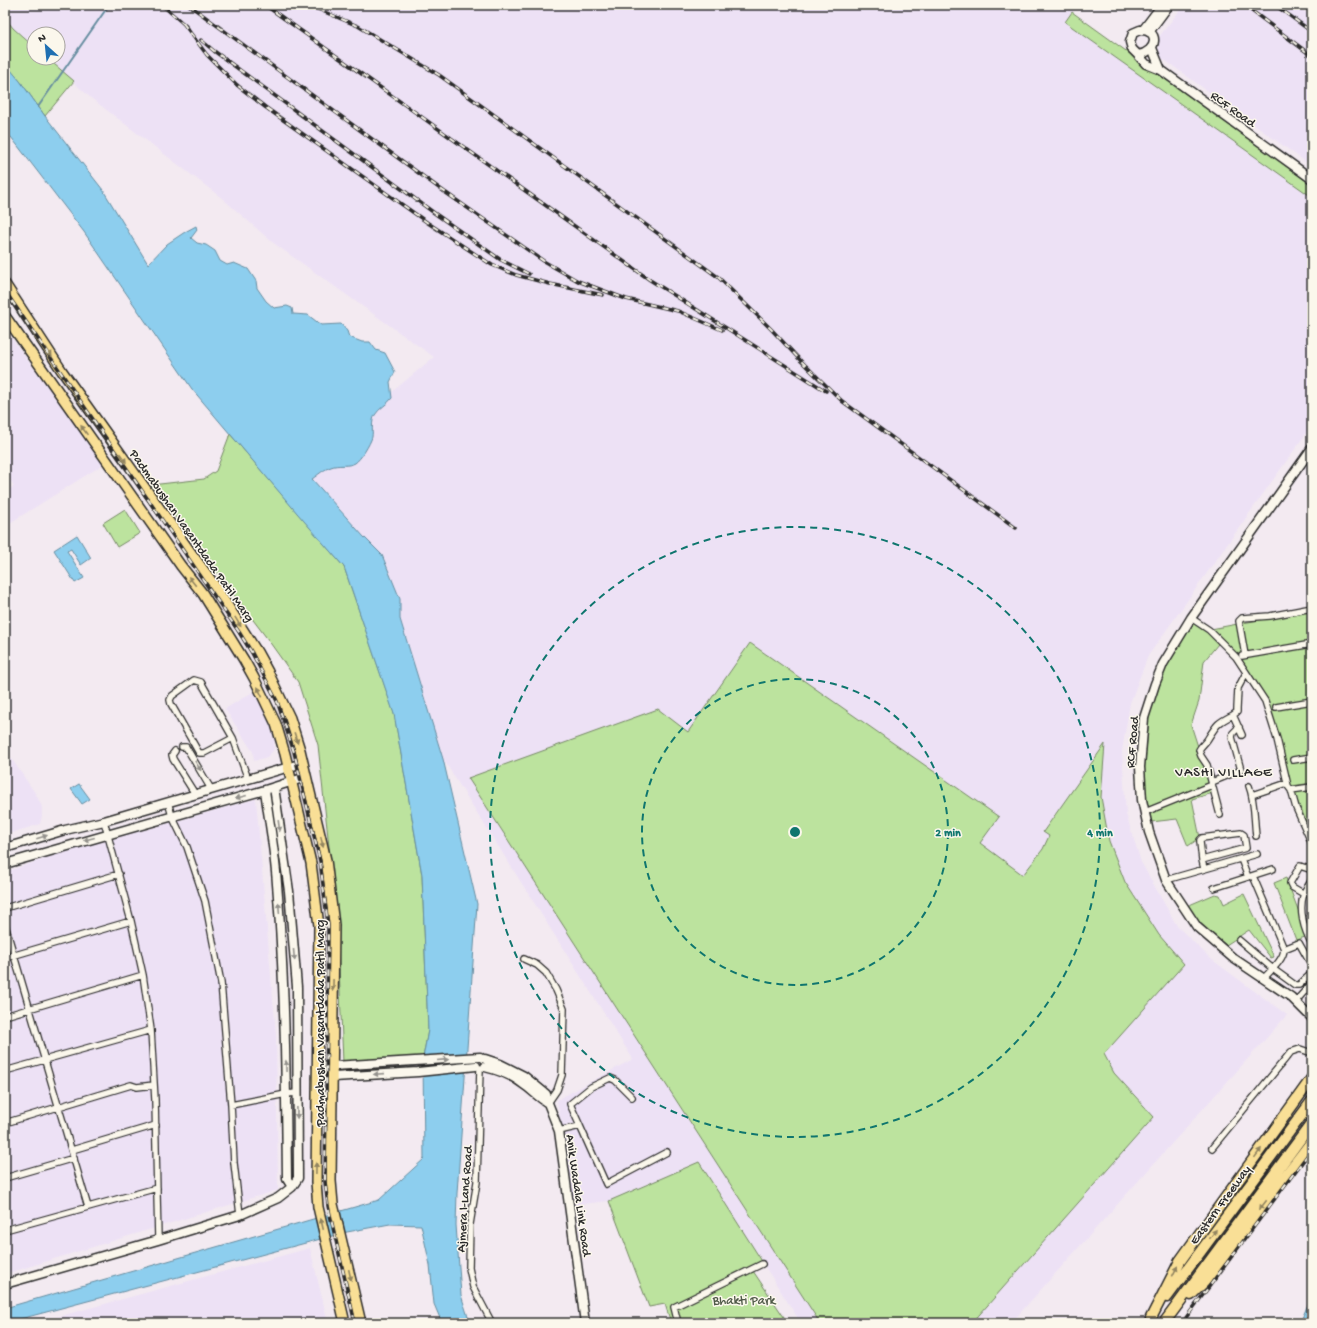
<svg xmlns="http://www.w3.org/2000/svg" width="1317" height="1328" font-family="'Gochi Hand',sans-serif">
<rect width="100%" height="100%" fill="#f3eaf1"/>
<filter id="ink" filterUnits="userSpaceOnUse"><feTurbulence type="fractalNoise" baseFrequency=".025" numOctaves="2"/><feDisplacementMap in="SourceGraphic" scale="8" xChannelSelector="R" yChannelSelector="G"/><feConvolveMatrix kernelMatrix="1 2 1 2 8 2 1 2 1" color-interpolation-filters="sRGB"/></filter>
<g filter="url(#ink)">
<path fill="#ede1f5" d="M5,5h1072l-11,17 246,174v229l-164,231 -18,47 -8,48 4,63 15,48 36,64 34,33 76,56 -276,308h-210l-102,-160 -90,38 -36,4 -16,-105 76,-41 -190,-300 -43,-140v-20l-18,-44 -18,-18 -59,-66 64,-60 65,-54 -162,-115 -49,-43 -132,-101 -44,-40h11v-24h-24v13l-21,-19 -8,-10z
M1184,5h112l16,12v146l-2,2 -151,-109 -1,-18z
M5,329l99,135 -99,62v-33l9,-7 -9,-15z
M256,690l19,44 -1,15 -3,4 -4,4 -13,4 -1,-9 -28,-43z
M5,749l32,47 5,11v9l-2,8 -35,11z
M256,799l20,236 2,155 -273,84v-402l54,-18z
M310,1248l18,75h-293z"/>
<path fill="#bce39e" stroke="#748764" d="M1072,12l240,173v12l-247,-175z
M5,18l8,10 21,19v11h13l27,23 -29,35 -25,-35 -15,-16z
M230,434l114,133 50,146 28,162 6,155 -5,28 -80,4 -6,-142 -19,-175 -20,-63 -32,-45 -115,-152 53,-6 12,-8z
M125,509l15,24 -23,14 -14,-24z
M1312,610v173l-20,3 20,6v42l-22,-49 -25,-84 -54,-72z
M1192,622l16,10 10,12 -14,17 -5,40 -8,24 22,68 -21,6 8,39 -12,8 -11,-27 -26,3 -5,-19 -2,-30 5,-56 15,-46z
M750,643l249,174 -19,26 43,32 20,-26 6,-13 -6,-4 62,-88 -4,53 8,44 16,41 34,53 25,29 -80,90 10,19 40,44 -182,206h-152l-352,-545 190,-69 30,23z
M1286,878l22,58 -12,4 -22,-57z
M1215,894l5,1 4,9 20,-10 30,63 -3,1 -22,-28 -23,15 -25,-21 -14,-18z
M699,1162l66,104 -12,5 35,52h-117l-6,-19 -16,3 -40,-106z"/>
<path fill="#8dceee" stroke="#668da0" d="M5,63l15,18 25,35 58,74 45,74 19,-20 18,-12 11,-6 1,4 -6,8 6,5 9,2 9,6 5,10 7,4 7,-2 14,6 8,12 1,7 9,13 8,7 13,-2 5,2 1,6 15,1 13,10 20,-1 6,7 2,6 13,5h8l6,8 9,3 10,19 -5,10 2,16c-5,7 -13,10 -17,17 -4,7 -2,15 -3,22 -2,7 -11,22 -17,26 -7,4 -17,1 -24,4 -7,2 -13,8 -19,12l52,58 18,18 18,44v20l43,140 34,145 -20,289 -1,32 5,70 9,28h-28l-8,-19 -4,-39 -9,-40 -31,-1 -43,8 -342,91v-15l374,-108 45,-41 -1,-101 5,-28 -6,-155 -28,-161 -50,-147 -47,-54 -105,-124 -108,-157 -73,-95 -6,-3z
M77,535l14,23 -10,7 -10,-16 -4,2 17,27 -9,5 -21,-33z
M79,784l11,15 -8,5 -11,-15z
M1312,1295v28h-12z"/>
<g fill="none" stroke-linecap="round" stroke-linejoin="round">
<path stroke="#668da0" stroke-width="2" d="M38,107l71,-102"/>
<g stroke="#2b2b2b" stroke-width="8">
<path id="street" d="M1191,618l18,12 27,27 29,44 12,38 11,47 3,4 21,-3
M1245,655l-6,-34 3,-3 28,-2 42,-8
M1242,656l70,-12
M1276,707l36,-6
M1242,735l-9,-20 4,-3v-3l1,-21 8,-15
M233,738l-32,-56 -7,-2 -22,16 -2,4 1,4 28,49h5l29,-15 15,41
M182,747h4l25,42
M175,751l-3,4 1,4 22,35
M1293,760l19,-3
M1212,782l29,-12 -9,-33 1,-4 6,-6
M1249,786c6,15 5,33 7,50
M1291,790l5,18 16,36
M1252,795l35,-12
M168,802l4,14 15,31 18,54 16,82 10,122 3,58 6,52
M1145,812l67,-27
M1220,815l-13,-50 -6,-9 -2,-6c2,-4 6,-7 8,-10 10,-16 10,-17 26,-25
M104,821l27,100 12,54 8,55 4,70 3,140
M1241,859l7,18
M1202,860l44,-12 -2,-13 -3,-2 -39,5 -2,2v2l2,18 2,9
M1253,876l31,73c0,11 -14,22 -21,30
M1312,879c-2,5 -6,9 -8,14 -6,17 0,37 8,51
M1166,880l91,-26
M1214,888l59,-19
M1304,894l-12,-7 -2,-4 10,-17 12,4
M5,908l114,-34
M5,925l83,282
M1239,940l34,29 22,16h4l13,-12
M1284,949l15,-6 13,23
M5,958l126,-37
M524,959l13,6 9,8 10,17 8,19 -2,66 -5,15 -9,13
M1295,1002l17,-19
M5,1016l138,-41
M480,1068l-3,114 -7,42 -1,44 4,19 19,36
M5,1071l146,-41
M231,1105l55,-11 11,-1
M5,1123l126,-38 6,2 17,-2
M580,1126l-10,-22 21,-17 19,-9 5,2 17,17
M559,1131l21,-5 26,58 61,-32
M1212,1148l79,-96 9,-3 12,4
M72,1150l84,-25
M5,1178l69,-20
M5,1230l152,-42
M678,1323l-4,-16 88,-43"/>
</g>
<g stroke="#2b2b2b" stroke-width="11">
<path id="secondary" d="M1140,30c20,-1 18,22 -2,25l-6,-6 -2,-7 3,-9z
M1143,30l19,-25
M1149,32l20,-27
M1152,48l9,22 151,109
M1138,55l8,9 15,6
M1312,448l-121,170 -28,46 -8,20 -11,34 -4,49 2,33 7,32 17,48 31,47 36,31 58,39 21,21
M265,790c4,31 10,62 12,94 8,98 9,196 10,295l5,8
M5,848l60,-18 39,-9 199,-58
M5,864l260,-74 41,-13
M485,1059l15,5 24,12 22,18 2,9 11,28 26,192
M317,1067l163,-10
M485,1067c13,3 27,8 38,17 9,6 16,14 25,19
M317,1078l101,-6 58,-6
M5,1284l153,-44 82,-25 38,-17 14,-11 6,-9 -1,-191 -8,-96 -15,-104"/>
</g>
<g stroke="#2b2b2b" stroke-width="12">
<path id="primary" d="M5,284l57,87 132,186 21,29 42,66 11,20 22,46 10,32 26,110 8,65 -3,256 2,23 28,119
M5,316l176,250 22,28 41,66 10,18 22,46 9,30 26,109 8,63 -3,256 2,25 27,116"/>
</g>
<g stroke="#2b2b2b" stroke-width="13">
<path id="highway" d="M1191,1295l14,-14 107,-140
M1167,1297l145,-196
M1151,1318l29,-57 132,-183
M1164,1323l148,-200"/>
</g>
<use href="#street" stroke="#fbf7ec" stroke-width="5.5"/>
<use href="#secondary" stroke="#fbf7ec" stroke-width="8"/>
<use href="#primary" stroke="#f9df96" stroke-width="9"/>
<use href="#highway" stroke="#f9df96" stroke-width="10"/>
<g stroke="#2b2b2b" stroke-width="3.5">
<path id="rail" d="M162,5l24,21
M189,5l250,183 106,74 33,19 48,18 52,12 44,19
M265,5l385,275 176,111
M308,5l50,21 81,49 279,202 53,52 30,32 41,40 174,127
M1244,5l68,51
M1275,5l37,27
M183,23l24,32 30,30 28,22 163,116 64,42 24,10 34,9 53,11
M201,40l13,11 223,164 64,45 28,14
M5,291l234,341 13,21 25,48 17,51 26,109 8,64 -3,257 3,24 27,117
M1182,1323l130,-174"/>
</g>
<use href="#rail" stroke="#fbf7ec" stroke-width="2" stroke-dasharray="6" stroke-linecap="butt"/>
</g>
<defs><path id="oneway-solid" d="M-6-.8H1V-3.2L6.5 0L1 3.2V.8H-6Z"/></defs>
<g fill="#928560">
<use href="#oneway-solid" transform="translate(49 352) rotate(57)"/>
<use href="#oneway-solid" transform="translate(84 430) rotate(-125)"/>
<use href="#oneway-solid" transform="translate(123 458) rotate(55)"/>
<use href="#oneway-solid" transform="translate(192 581) rotate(-128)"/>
<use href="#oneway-solid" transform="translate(238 622) rotate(58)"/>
<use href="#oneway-solid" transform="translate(260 692) rotate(-115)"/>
<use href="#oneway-solid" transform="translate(296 738) rotate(72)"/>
<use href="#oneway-solid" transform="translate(322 842) rotate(77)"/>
<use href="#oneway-solid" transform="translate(333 985) rotate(91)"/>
<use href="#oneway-solid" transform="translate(1258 1153) rotate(-54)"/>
<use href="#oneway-solid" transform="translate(316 1168) rotate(-89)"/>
<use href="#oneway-solid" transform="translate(1263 1205) rotate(127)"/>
<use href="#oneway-solid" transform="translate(322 1224) rotate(-103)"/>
<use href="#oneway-solid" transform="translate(1213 1234) rotate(-54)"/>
<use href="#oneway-solid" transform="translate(1175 1271) rotate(-64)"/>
<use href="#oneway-solid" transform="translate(350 1275) rotate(77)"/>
</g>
<g fill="#93918c">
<use href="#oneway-solid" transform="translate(198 766) rotate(59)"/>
<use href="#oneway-solid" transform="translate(241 797) rotate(165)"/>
<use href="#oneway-solid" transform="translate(279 826) rotate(82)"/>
<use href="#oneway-solid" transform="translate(42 837) rotate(-17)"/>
<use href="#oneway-solid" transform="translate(89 839) rotate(165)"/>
<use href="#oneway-solid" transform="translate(279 908) rotate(-94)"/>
<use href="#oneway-solid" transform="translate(294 955) rotate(85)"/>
<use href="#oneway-solid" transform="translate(443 1060) rotate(-5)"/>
<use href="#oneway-solid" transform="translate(286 1066) rotate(-91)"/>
<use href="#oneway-solid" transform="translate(379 1074) rotate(176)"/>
<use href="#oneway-solid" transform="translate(297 1113) rotate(89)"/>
</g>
</g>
<g fill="none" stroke="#0f766e" stroke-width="2" stroke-dasharray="7 5">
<circle cx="795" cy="832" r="153"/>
<circle cx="795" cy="832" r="305"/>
</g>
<g text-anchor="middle" stroke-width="3" stroke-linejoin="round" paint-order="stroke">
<g font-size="13" fill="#2b2b2b" stroke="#fbf7ec">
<text transform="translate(1234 108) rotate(36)" y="5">RCF Road</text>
<text transform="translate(193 535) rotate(55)" y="5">Padmabushan Vasantdada Patil Marg</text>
<text transform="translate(1131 742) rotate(-85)" y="5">RCF Road</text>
<text transform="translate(319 1023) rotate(-90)" y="5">Padmabushan Vasantdada Patil Marg</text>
<text transform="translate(580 1195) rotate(82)" y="5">Anik Wadala Link Road</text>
<text transform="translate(463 1199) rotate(-86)" y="5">Ajmera l-Land Road</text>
<text transform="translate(1219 1204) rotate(-54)" y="5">Eastern Freeway</text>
</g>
<g font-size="13" fill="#4f5948" stroke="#fbf7ec">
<text x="744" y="1304">Bhakti Park</text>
</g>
<g font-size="14" letter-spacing="1" fill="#2b2b2b" stroke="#fbf7ec">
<text x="1224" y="776">VASHI VILLAGE</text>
</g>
</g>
<circle cx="795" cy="832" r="6" fill="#0f766e" stroke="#fbf7ec" stroke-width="2"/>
<g font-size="12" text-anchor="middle" font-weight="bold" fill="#0f766e" stroke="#fbf7ec" stroke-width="3" stroke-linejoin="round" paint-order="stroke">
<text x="948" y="836">2 min</text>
<text x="1100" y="836">4 min</text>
</g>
<rect width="1317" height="1328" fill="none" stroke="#fbf7ec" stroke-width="20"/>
<rect x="10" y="10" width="1297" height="1308" fill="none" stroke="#2b2b2b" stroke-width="1.5" filter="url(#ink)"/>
<g transform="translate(46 46) rotate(333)"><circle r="19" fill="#fbf7ec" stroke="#a8a59f"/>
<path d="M0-3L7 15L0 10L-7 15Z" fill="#1f6fb2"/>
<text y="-6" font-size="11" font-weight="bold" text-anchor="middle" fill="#2b2b2b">N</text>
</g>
</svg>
